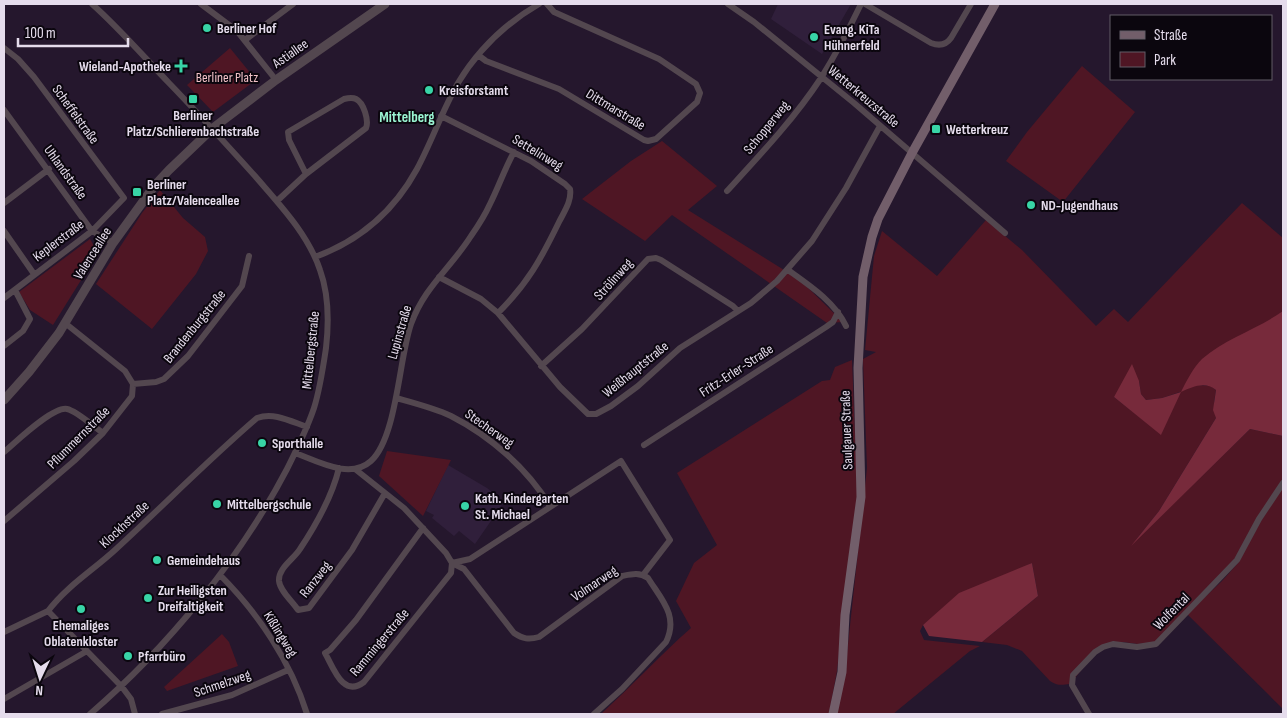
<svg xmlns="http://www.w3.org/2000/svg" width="1287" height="718" font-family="'Sofia Sans Condensed',sans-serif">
<rect width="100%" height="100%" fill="#25172d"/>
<path fill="#301f3b" d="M778,4h73l-29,50 -51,-35z
M448,465l39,23 17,14 -29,42 -16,-13 -5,5 -22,-18 2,-3 -8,-4z"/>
<path fill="#4f1624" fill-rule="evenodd" d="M230,48l26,32 -43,32 -26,-27z
M1082,66l53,46 -72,90 -57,-41 21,-29z
M662,141l55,45 -29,24 112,70 43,42 -16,1 -155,-108 -27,26 -63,-42 49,-38z
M160,190l23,28 22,19 3,14 -12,23 -44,55 -56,-45 46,-71z
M1242,203l41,35v73l-85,74 13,1 5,4 -2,12 2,16 -57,93 -24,30 115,-112 33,7v43l-12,18 -36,62 -79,83 -18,2 -15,-2h-10l-12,4 -31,38c-8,1 -13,2 -20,-3l-28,-30 -15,-6 -25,-3 56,-46 -6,-33 -109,62 -3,6 4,9 56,6 -10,5 -77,63h-58l10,-42 22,-204 -4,-109 13,-7 -11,-2 9,-94 8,-25 55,45 49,-56 36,30 74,76 18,-17 14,13zM1139,381l2,13 5,6 16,-2 18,-6 -19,42 -47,-37z
M90,239l8,14 -45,72 -23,-15 -11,-18z
M852,360l6,148 -8,46 -13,117 -8,43h-228c31,-28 59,-59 90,-86l-15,-27 18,-38 23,-18 -40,-72 145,-92 8,-1 5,-13z
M387,451l64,9 -28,56 -44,-40z
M1283,486v223l-96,-95 35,-33 16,-18 23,-42z
M222,634l7,8 9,24 -71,25 -3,-4z"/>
<path fill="#772a3b" d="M1283,311v125l-33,-7 -119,117 28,-35 57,-93 -3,-8 3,-20c-11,-9 -24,-3 -35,2l-20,43 -47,-38 18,-33 7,17 2,13 5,6 16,-2 19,-6c6,-12 12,-24 21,-33 24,-21 56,-30 81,-48z
M1032,563l6,33 -56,46 -53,-6 -6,-11 36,-32z"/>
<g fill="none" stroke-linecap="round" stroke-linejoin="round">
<path stroke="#53474f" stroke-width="6" d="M201,4l36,27 39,49
M728,4l26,18 100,81 151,130
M865,4l66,39c8,3 15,2 20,-5l20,-34
M245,40l48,-36
M4,48l14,11 16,18 90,121 -32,33 -88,67
M478,55l8,6 73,28 85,51 4,1 8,-2 41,-37 3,-9 -4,-9 -37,-25 -105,-47 -7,-8
M4,110l88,121 21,12
M441,116l90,45 34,23 5,5c2,12 -6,23 -11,33 -18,37 -31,61 -61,91
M727,191c33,-36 67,-72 94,-113 15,-24 28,-49 40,-74
M277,201l29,-27 60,-46c3,-7 -2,-25 -10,-29 -4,-2 -8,-1 -12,0l-56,33 1,8 17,34
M4,203l45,-34
M4,231l30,43
M315,257c44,-16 79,-46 102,-88 15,-28 25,-58 41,-86 20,-33 48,-60 81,-79
M788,270c21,15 47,32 58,56
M439,277l42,22 17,14 62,74 28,27h8l15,-8 27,-20 42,-38 71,-45 26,-22 35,-40 34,-53 34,-62
M4,346l19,-15 7,-12 -15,-29
M541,366l41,-37 66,-70 8,-1 5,2 72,46 5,5
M133,384l23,-2 8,-3 24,-23 54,-70 7,-30
M396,398c18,5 38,10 55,18 39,20 76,52 99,90
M644,445l182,-118 7,-5 5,-10
M4,452c12,-10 49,-46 63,-43 10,2 27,18 36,24
M295,453c22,8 55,27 76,8 26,-24 28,-103 40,-137 14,-38 39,-55 60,-88 7,-10 14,-21 19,-32 9,-18 15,-36 24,-52
M339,468c-7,29 -23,57 -39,81 -6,10 -22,19 -21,32 1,10 14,21 19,29l11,-2 43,-58 33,-57
M355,469l49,39 42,45 6,10 12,6 50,64c9,6 15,7 25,4l83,-61c10,-2 17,-4 26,2 13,21 31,38 18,64l-44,47 -28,25
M4,521l70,-60 29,-28 29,-37 1,-12 -8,-13 -60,-48
M423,528l-67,92 -26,30 -5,3c9,16 18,45 39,29l87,-109 1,-10 18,-4 151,-98 49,79 -27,35
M220,575c38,38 71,87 87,139
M4,632l44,-21
M4,699l83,-48
M90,714c77,-66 150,-155 197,-245 10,-20 20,-40 27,-61 6,-19 9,-40 12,-60 3,-26 3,-53 -6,-78 -12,-36 -40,-65 -65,-94 -28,-31 -57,-63 -86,-93 -26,-27 -49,-54 -77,-79
M135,714l-4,-15 -9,-12 -74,-76c19,-25 44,-40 67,-61 48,-44 93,-90 142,-132 17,-6 33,3 50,9
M162,714l70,-19 56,-25
M1089,714l-17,-29 1,-10 22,-23 8,-5 10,-3 24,3 19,-3 81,-84 22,-41 24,-36"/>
<path stroke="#53474f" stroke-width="9" d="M4,400l25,-28 30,-39 54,-90 42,-58 14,-15 44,-42 63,-48 109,-76"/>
<path stroke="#725e6a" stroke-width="9" d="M833,714l9,-42 3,-57 16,-118 -3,-129 5,-91 9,-40 6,-18 34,-66 83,-149"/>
</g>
<g fill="#38d4a6" stroke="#0b060e" stroke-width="2">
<circle cx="207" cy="28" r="5"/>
<circle cx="814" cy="37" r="5"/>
<path d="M178.5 58.5h5v5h5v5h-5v5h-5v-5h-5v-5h5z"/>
<circle cx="429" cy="90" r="5"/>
<rect x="188" y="94" width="10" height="10" rx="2.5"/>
<rect x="931" y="124" width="10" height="10" rx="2.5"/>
<rect x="132" y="187" width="10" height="10" rx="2.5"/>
<circle cx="1031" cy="205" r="5"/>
<circle cx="262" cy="443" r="5"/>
<circle cx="217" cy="504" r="5"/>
<circle cx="465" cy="506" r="5"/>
<circle cx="157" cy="560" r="5"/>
<circle cx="148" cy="598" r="5"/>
<circle cx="81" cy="609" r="5"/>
<circle cx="128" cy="656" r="5"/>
</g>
<g text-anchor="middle" stroke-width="4" stroke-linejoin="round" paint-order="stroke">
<g font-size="14" font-weight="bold" fill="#e5dcec" stroke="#0b060e" text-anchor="start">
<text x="217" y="33">Berliner Hof</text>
<text x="824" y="34">Evang. KiTa<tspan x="824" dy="16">Hühnerfeld</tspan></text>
<text x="171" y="71" text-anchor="end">Wieland-Apotheke</text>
<text x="439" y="95">Kreisforstamt</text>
<text x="193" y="120" text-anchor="middle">Berliner<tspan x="193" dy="16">Platz/Schlierenbachstraße</tspan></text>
<text x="946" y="134">Wetterkreuz</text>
<text x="147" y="189">Berliner<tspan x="147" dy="16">Platz/Valenceallee</tspan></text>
<text x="1041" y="210">ND-Jugendhaus</text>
<text x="272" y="448">Sporthalle</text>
<text x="475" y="503">Kath. Kindergarten<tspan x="475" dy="16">St. Michael</tspan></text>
<text x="227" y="509">Mittelbergschule</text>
<text x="167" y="565">Gemeindehaus</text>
<text x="158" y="595">Zur Heiligsten<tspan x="158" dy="16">Dreifaltigkeit</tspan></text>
<text x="81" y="630" text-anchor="middle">Ehemaliges<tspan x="81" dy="16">Oblatenkloster</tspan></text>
<text x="138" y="661">Pfarrbüro</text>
</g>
<g font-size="14" fill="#e5dcec" stroke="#0b060e">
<text transform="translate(290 53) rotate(-35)" y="5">Astiallee</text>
<text transform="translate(864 96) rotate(40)" y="5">Wetterkreuzstraße</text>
<text transform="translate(616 109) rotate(31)" y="5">Dittmarstraße</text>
<text transform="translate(76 114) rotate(54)" y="5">Scheffelstraße</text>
<text transform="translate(766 127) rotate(-51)" y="5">Schopperweg</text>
<text transform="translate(538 152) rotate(31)" y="5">Settelinweg</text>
<text transform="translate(66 172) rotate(54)" y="5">Uhlandstraße</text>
<text transform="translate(58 240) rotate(-37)" y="5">Keplerstraße</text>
<text transform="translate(92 253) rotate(-58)" y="5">Valenceallee</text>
<text transform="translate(613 279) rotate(-48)" y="5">Strölinweg</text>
<text transform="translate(194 326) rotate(-51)" y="5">Brandenburgstraße</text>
<text transform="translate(399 332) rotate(-74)" y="5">Lupinstraße</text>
<text transform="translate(310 350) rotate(-84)" y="5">Mittelbergstraße</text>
<text transform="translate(635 369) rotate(-39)" y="5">Weißhauptstraße</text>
<text transform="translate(736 370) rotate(-33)" y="5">Fritz-Erler-Straße</text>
<text transform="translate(490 428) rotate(35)" y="5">Stecherweg</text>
<text transform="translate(846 430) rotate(-92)" y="5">Saulgauer Straße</text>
<text transform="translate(78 437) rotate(-45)" y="5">Pflummernstraße</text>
<text transform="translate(124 524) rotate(-43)" y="5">Klockhstraße</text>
<text transform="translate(315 579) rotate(-52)" y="5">Ranzweg</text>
<text transform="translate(594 583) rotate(-34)" y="5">Volmarweg</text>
<text transform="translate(1171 611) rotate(-45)" y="5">Wolfental</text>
<text transform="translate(281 634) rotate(58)" y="5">Kißlingweg</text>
<text transform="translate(379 642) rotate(-50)" y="5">Rammingerstraße</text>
<text transform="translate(222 683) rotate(-19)" y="5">Schmelzweg</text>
</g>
<g font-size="14" fill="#f2c2c8" stroke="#0b060e">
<text x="227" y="82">Berliner Platz</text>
</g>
<g font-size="15" font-weight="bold" fill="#9af5d2" stroke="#0b060e">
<text x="407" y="122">Mittelberg</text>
</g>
</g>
<rect width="1287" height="718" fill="none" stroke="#e5dcec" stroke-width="10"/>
<rect x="1110" y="15" width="162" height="65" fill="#0b060e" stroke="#625c67"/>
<rect x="1120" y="31" width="25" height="8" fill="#725e6a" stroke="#625c67"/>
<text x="1154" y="40" font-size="15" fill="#e5dcec">Straße</text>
<rect x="1120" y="52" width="25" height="15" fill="#4f1624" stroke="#625c67"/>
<text x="1154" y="65" font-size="15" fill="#e5dcec">Park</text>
<g transform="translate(40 678) rotate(184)" stroke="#0b060e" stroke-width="4" paint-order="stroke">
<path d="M0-4L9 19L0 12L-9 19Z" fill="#e5dcec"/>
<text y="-8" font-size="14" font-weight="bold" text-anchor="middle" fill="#e5dcec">N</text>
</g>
<path d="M18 38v8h110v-8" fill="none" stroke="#e5dcec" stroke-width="2.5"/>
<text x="25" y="38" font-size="15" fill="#e5dcec" stroke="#0b060e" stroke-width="4" paint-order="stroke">100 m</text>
</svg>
